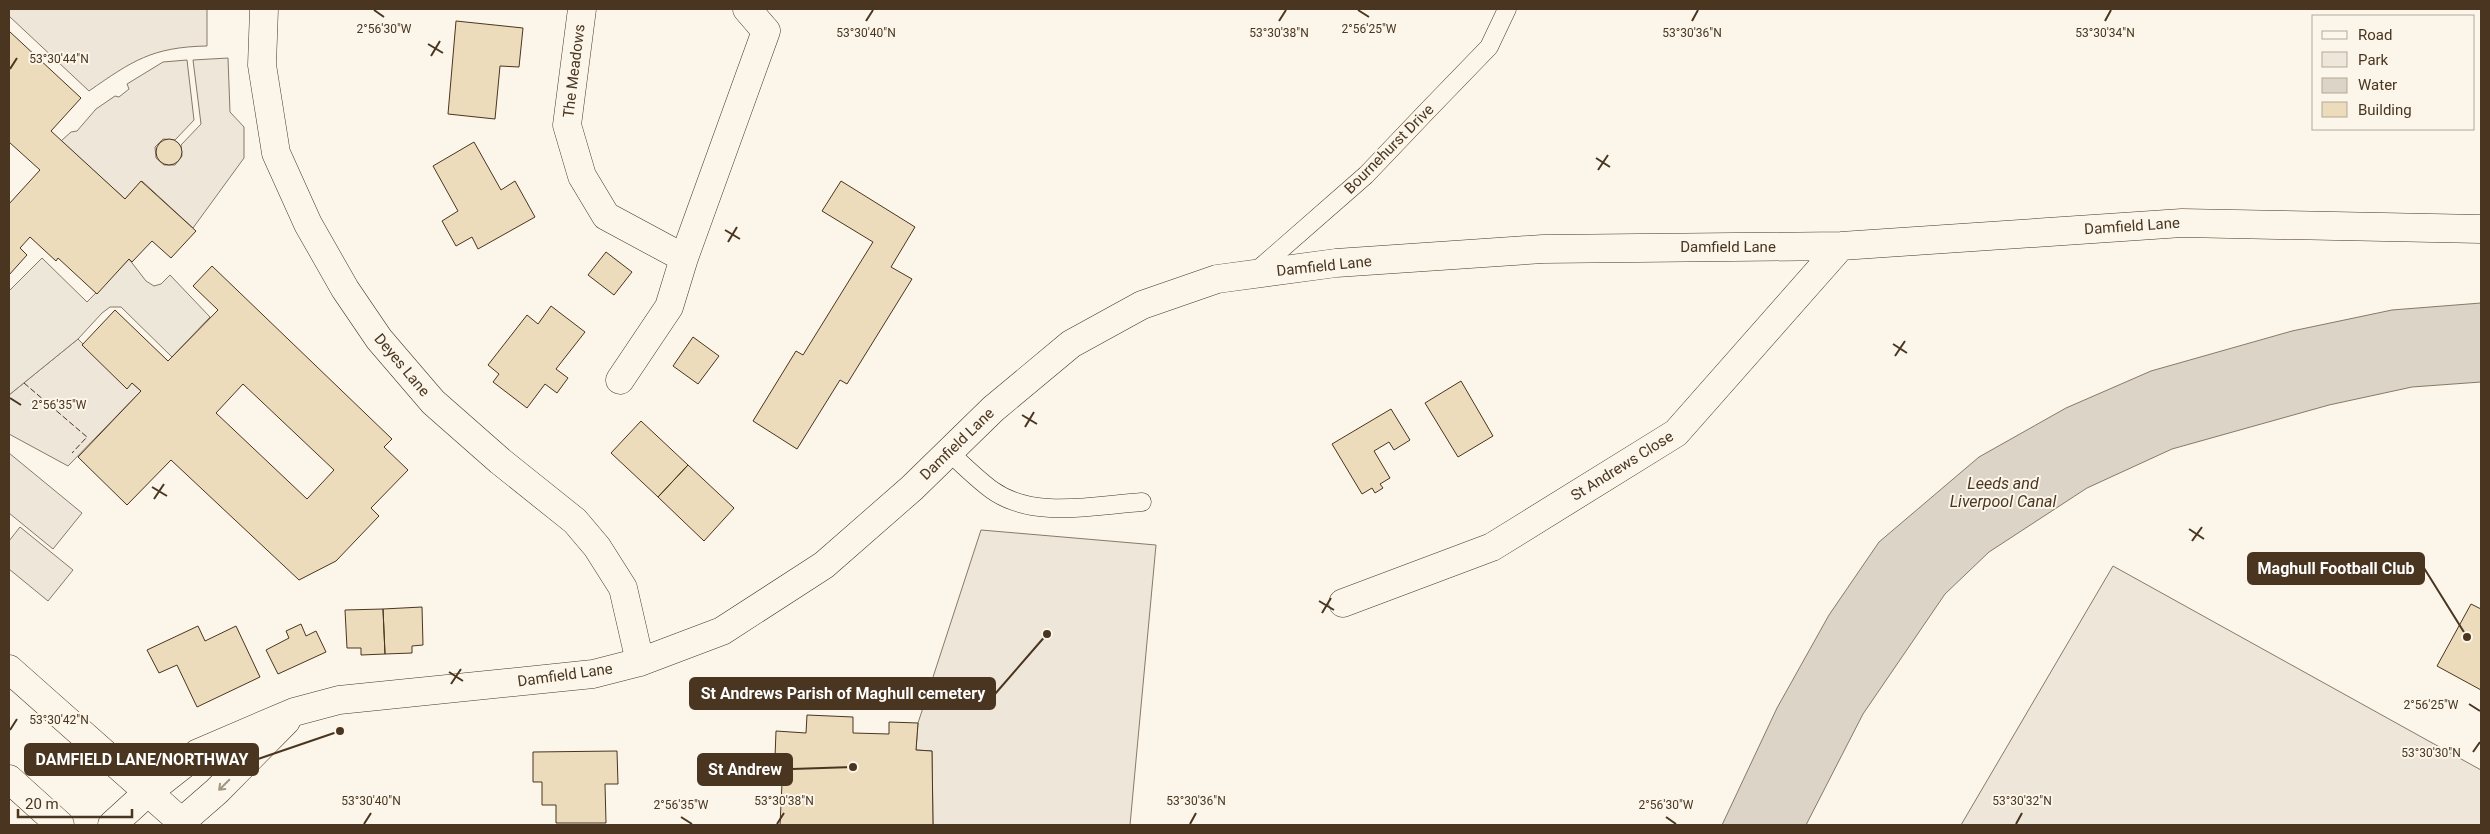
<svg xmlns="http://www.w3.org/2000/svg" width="2490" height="834" font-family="Roboto,sans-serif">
<rect width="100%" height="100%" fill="#fbf6e9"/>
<path fill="#ede6d9" stroke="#887966" d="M9,9h198v37c-55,1 -75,15 -118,45l-80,-75z
M228,58l2,54 14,15v31l-51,70 -51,-47 -17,18 -64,-58 10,-9 6,-1 19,-22 19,-13 4,1 10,-8 -2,-5 36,-22 24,-2 7,60 -19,20 -12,-1 -8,8 1,11 8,7h11l7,-9 -1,-11 20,-21 -8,-64z
M78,339l49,49 5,-5 9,8 -73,75 -59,-32v-39z
M9,453l73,60 -29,36 -44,-36z
M20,527l53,43 -25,31 -39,-32v-28z
M981,530l175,15 -26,280h-197l-1,-74 -16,-1 2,-27z
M2113,566l368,204v55h-520z"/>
<path fill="#ede7d9" stroke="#887966" d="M42,258l45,44 42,-43 17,22 8,5 7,-2 9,-9 40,42 -38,40 -51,-50h-11l-8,6 -24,26 -69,56v-104z"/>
<path fill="#dcd4c6" stroke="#887966" d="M2481,303v79l-69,5 -83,18 -157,44 -85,39 -98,64 -44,42 -82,120 -57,111h-84l55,-117 52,-93 50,-73 100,-85 87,-49 85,-37 141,-40 100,-21z"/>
<path fill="#ecdcbc" stroke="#4a3520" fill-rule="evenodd" d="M456,21l67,7 -4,39 -19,-1 -5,53 -47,-5z
M9,31l72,67 -30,33 74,68 16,-18 55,50 -25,27 -19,-17 -20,21 -3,-3 -32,35 -39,-36 -2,3 -26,-24 -10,11 7,7 -18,20v-71l31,-34 -31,-28z
M156 152a13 13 0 1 1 26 0a13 13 0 1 1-26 0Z
M474,142l27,48 14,-9 20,36 -57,32 -6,-12 -16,9 -14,-25 16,-10 -25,-45z
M841,181l74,46 -24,40 21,12 -65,105 -7,-4 -43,69 -44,-28 43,-70 7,4 70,-113 -51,-31z
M606,252l26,20 -18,23 -26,-20z
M212,266l180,173 -8,8 24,23 -37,38 8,8 -43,45 -37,19 -128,-120 -44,45 -49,-48 63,-66 -9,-8 -5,6 -45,-44 33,-35 53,51 50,-51 -25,-24zM243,384l91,86 -27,29 -91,-86z
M551,306l34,26 -29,37 12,9 -11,15 -12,-9 -18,24 -34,-26 6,-8 -11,-9 39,-50 11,9z
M693,337l26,19 -21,28 -25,-18z
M1461,381l32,55 -35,21 -33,-54z
M1391,409l19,31 -16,10 -5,-8 -15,9 16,27 -10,6 3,4 -8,5 -3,-5 -10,6 -30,-50z
M641,421l47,44 -30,32 -47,-44z
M688,465l46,43 -30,33 -46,-44z
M2471,604l10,5v81l-44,-24z
M422,607l1,38 -11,1v7l-27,1 -2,-45z
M383,609l2,45 -24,1v-7h-14l-2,-38z
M301,624l5,12 10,-5 10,21 -48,22 -12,-24 23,-12 -3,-7z
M198,626l7,15 31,-15 24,51 -63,30 -20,-42 -18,8 -12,-23z
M807,715l46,2v16l36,1v-12l29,1 -2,27 16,1 1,74h-153l2,-42h-8l2,-52 30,2z
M617,751l1,33h-13l1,39h-50v-18h-14v-23h-9v-30z"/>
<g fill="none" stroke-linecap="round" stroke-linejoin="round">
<g stroke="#4a3520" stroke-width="19">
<path id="lane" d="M1254,273l112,-98 62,-65 61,-63 18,-38
M949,452c14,13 28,27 43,38 42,30 103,15 150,12"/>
</g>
<g stroke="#4a3520" stroke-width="29">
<path id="street" d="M264,9l-2,56 14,88 32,71 37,65 34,50 54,63 67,59 75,60 22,26 26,41 17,74
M582,9l-15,116 15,51 24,40 78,42 82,-227 -19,-22
M620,380l49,-73 15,-49
M1343,603l149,-56 184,-114 165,-187
M112,825l35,-32 51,-40 96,-41 45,-12 254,-26 47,-12 82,-31 102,-66 88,-77 81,-79 78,-65 71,-39 75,-26 119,-16 207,-14 298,-3 341,-23 299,6
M178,825l39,-34 69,-70"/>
</g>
<g stroke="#4a3520" stroke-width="29">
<path id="highway" d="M9,669l176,156
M9,779l51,46"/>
</g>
<use href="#lane" stroke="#fbf6e9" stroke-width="18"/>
<use href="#street" stroke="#fbf6e9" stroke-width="28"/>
<use href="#highway" stroke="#fbf6e9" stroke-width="28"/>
<path stroke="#4a3520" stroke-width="1" stroke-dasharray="6 2.5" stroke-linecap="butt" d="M24,383l63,54 -15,16"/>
</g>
<defs><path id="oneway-shaft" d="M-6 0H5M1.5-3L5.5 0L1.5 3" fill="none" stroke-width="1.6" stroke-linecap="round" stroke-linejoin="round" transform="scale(1.25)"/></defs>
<use stroke="#a29684" href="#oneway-shaft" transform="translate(224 785) rotate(135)"/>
<path fill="none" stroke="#4a3520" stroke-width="2" d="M374,10l10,7M1358,10l11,7M866,21l7,-11M1279,21l7,-11M1692,21l6,-11M2105,21l6,-11M428,44l15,9M431,56l9,-15M10,69l7,-11M1596,158l14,9M1598,170l10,-15M725,230l15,9M728,242l9,-15M1893,344l14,9M1895,356l10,-15M10,398l11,7M1022,415l15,9M1025,427l9,-15M152,487l15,9M154,499l10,-15M2189,529l15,10M2192,541l10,-14M1319,601l15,9M1322,613l9,-15M449,672l14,9M451,684l10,-15M2469,704l11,7M10,730l7,-11M2473,752l7,-10M681,817l11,7M1666,817l10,7M364,824l7,-11M777,824l7,-11M1190,824l6,-11M2016,824l6,-11"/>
<g text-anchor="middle" stroke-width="4" stroke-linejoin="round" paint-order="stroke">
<g font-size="15" fill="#4a3520" stroke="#fbf6e9">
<text transform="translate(574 71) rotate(-83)" y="5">The Meadows</text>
<text transform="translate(1389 149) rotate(-45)" y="5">Bournehurst Drive</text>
<text transform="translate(2132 226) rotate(-4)" y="5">Damfield Lane</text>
<text x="1728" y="252">Damfield Lane</text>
<text transform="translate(1324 266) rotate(-6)" y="5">Damfield Lane</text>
<text transform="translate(402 365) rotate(50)" y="5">Deyes Lane</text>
<text transform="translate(957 444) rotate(-44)" y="5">Damfield Lane</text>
<text transform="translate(1622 466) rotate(-32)" y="5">St Andrews Close</text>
<text transform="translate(565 675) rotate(-8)" y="5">Damfield Lane</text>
</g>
<g font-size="16" font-style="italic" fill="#4a3520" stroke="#fbf6e9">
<text x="2003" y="489">Leeds and<tspan x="2003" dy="18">Liverpool Canal</tspan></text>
</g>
</g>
<g font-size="12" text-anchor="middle" fill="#4a3520" stroke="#fbf6e9" stroke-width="4" stroke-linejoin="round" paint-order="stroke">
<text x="384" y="33">2°56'30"W</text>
<text x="1369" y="33">2°56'25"W</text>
<text x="866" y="37">53°30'40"N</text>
<text x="1279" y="37">53°30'38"N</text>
<text x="1692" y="37">53°30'36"N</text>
<text x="2105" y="37">53°30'34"N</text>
<text x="59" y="63">53°30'44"N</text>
<text x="59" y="409">2°56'35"W</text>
<text x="2431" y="709">2°56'25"W</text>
<text x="59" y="724">53°30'42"N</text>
<text x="2431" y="757">53°30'30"N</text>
<text x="371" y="805">53°30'40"N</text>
<text x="784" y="805">53°30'38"N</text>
<text x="1196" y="805">53°30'36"N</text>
<text x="2022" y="805">53°30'32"N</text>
<text x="681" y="809">2°56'35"W</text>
<text x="1666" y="809">2°56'30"W</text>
</g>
<path fill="none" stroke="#4a3520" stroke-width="2" d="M2467 637L2424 568M1047 634L995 694M340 731L258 759M853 767L792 769"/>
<g fill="#4a3520" stroke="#fbf6e9" stroke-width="2">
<circle cx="2467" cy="637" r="5"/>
<circle cx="1047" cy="634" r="5"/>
<circle cx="340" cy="731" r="5"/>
<circle cx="853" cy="767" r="5"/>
</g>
<g fill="#4a3520" stroke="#4a3520" stroke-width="2">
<rect x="2248" y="553" width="176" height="31" rx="5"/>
<rect x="690" y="678" width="305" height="31" rx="5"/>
<rect x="25" y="744" width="233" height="31" rx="5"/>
<rect x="698" y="754" width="94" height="31" rx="5"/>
</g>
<g font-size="16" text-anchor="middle" font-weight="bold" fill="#fff">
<text x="2336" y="574">Maghull Football Club</text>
<text x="843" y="699">St Andrews Parish of Maghull cemetery</text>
<text x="142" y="765">DAMFIELD LANE/NORTHWAY</text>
<text x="745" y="775">St Andrew</text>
</g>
<rect width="2490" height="834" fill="none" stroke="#4a3520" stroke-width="20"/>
<rect x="2312" y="15" width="162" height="115" fill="#fbf6e9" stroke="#b4a999"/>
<rect x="2322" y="31" width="25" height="8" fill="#fbf6e9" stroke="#b4a999"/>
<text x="2358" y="40" font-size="15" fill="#4a3520">Road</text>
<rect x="2322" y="52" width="25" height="15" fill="#ede6d9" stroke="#b4a999"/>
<text x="2358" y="65" font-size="15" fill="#4a3520">Park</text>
<rect x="2322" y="78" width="25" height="15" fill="#dcd4c6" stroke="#b4a999"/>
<text x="2358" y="90" font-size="15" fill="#4a3520">Water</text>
<rect x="2322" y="102" width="25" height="15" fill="#ecdcbc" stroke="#b4a999"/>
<text x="2358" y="115" font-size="15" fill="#4a3520">Building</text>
<path d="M18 809v8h114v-8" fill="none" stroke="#4a3520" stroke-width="2.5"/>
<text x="25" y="809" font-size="15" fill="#4a3520" stroke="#fbf6e9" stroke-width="4" paint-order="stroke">20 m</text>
</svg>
